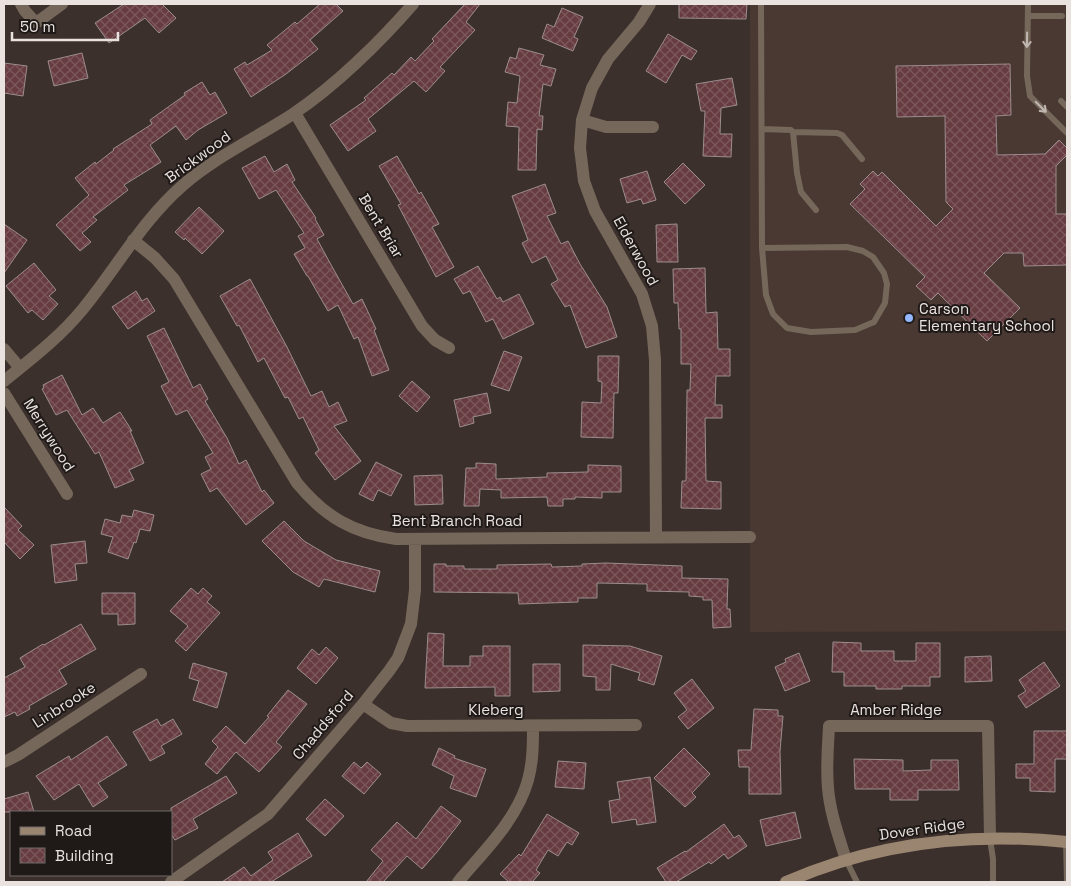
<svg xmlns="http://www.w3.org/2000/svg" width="1071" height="886" font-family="'Space Grotesk',sans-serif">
<defs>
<pattern id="building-cross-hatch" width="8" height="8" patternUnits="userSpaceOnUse" patternTransform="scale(1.25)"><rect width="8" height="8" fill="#663c41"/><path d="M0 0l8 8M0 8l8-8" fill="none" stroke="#7c585c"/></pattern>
</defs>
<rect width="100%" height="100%" fill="#3c302c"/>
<path fill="#4a3832" d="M750,4h317v627l-317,1z"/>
<path fill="url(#building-cross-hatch)" stroke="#9c8c8d" d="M124,4h38l14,14 -17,15 -14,-15 -36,25 -14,-20z
M320,4h16l7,7 -33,29 8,9 -32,25 -35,23 -17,-28 11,-7 2,3 25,-15 -5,-5 28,-23 2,2z
M465,4h15l-14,18 9,8 -35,37 5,4 -19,21 -12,-11 -46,38 8,12 -28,20 -18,-26 36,-25 -2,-2 28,-25 2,2 17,-18 4,4 19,-20 -2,-2z
M679,4h68l-1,15 -67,-1z
M562,8l21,9 -9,20 4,2 -5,12 -31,-13 5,-14 7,3z
M668,34l29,17 -6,9 -9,-5 -16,28 -20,-12z
M519,48l25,7 -4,10 16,4 -5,17 -8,-2 -4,32h4l-1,14 -5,-1 -1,41h-18l1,-43 -13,-1 2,-24 9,1 3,-27 -15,-4 5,-15 6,2z
M82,53l6,25 -34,8 -6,-25z
M4,63l23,3 -4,30 -19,-3z
M1010,64l1,51 -15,1 1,39 48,-1 14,-14 8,8v7l-11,11v48h11v51l-43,1 -1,-13h-19l-20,20 36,35 -33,33 -49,-48 -7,7 -15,-14 9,-9 -75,-73 15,-15 -5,-5 13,-13 5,5 4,-4 54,54 17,-17 -7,-7 -1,-86 -48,1 -1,-51z
M732,78l5,27 -16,3 -1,26h12l-1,23 -28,-1 2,-45h-4l-5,-27z
M202,82l8,13 5,-3 12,21 -29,17 -12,10 -10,-14 -26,19 11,17 -37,23 4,5 -35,27 4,3 -15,13 9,9 -11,9 -24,-26 33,-30 -14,-17 20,-16 1,2 18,-14 -1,-1 39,-25 -2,-4 35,-25 -1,-2z
M265,156l9,16 13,-8 8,16 -3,2 24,36 -1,1 9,16 -7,4 13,24 23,41 9,-5 14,30 -2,1 15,40 -17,6 -14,-39 -4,2 -16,-34 -10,6 -20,-35h-1l-13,-22 11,-6 -7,-12 6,-3 -28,-43 -17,9 -17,-31z
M397,156l22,38 2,-2 18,32 -7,3 22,40 -18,10 -38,-72 3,-1 -22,-38z
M683,163l22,22 -20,19 -21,-22z
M647,171l9,29 -13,4 -2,-5 -14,4 -7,-24z
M545,184l11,29 -9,3 14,28 7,-3 12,23 27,43 10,30 -31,11 -16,-43 -5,2 -14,-23 7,-4 -12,-24 -14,7 -10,-20 6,-3 -16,-44z
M199,207l25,24 -22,23 -17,-16 -1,2 -9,-8z
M4,224l23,16 -23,33z
M677,224l1,38h-21l-1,-37z
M34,263l22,27 -7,6 9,8 -15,16 -11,-10 -4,3 -22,-27z
M478,266l19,33 3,-2 3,5 16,-8 15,30 -31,15 -10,-20 -7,3 -16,-31 -7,3 -9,-15z
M705,268l1,45 11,-1 1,37h12v27h-14l-1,29h7v13h-17l1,63 15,1v27l-40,-1 1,-27h4l1,-91h3l1,-26h-10v-35h-2l-1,-26h-4l-1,-34z
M250,279l37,68 24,49 11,-5 7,16 9,-5 9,19 -13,5 27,35 -26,19 -20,-27 4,-3 -16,-33 -4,2 -11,-22 -3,1 -21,-40 -6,4 -19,-37 -2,1 -17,-30z
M136,291l6,10 5,-3 8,13 -27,18 -16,-22z
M164,328l29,60 7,-4 8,15 -3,2 22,37 12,26 7,-4 16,32 2,-2 10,13 -28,22 -29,-37 -7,4 -9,-18 10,-5 -6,-12 8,-4 -26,-43 -11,5 -15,-29 8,-4 -22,-46z
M504,351l18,6 -13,34 -18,-6z
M598,356h21l-1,37h-4l-1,45 -32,-1 1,-35 19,1 1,-21 -4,-1z
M62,375l20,40 11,-7 10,15 17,-11 12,19h-2l14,32 -15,7 5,10 -19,8 -16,-36 -4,2 -28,-44 -11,5 -14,-26 2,-1 -1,-3z
M412,381l18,16 -13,15 -18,-16z
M487,393l4,20 -18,4 1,6 -14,4 -6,-27z
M376,462l26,13 -11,21 -13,-6 -5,11 -14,-7z
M476,463l20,1v15l51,-2v-4l41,-1v-7l33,1v26h-19v6l-27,-1v2h-12v7h-15l-1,-9 -46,1v-8l-21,-1 -1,17h-15l2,-38h10z
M442,475l1,29 -28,1 -1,-29z
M4,507l18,19 -4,4 16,15 -14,14 -16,-17z
M134,510l20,5 -4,16 -10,-2 -4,14 -2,-1 -6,17 -20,-7 5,-15 -12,-3 4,-15 15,4 2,-8 10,2z
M284,521l20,20 32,19 44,11 -5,21 -51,-13 -5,8 -26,-15 -31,-31z
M85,541l2,22 -12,1 2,16 -22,3 -4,-38z
M606,563l76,3v12l46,1 -1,30h3l1,18 -18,1 -1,-28h-9v-3l-14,-1v-4l-42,-1v-7l-50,-1v15h-19v4l-59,2 -1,-11 -84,-1v-28h12v2h18v3h33v-4l54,-1 1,3 30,-1v-2z
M191,588l7,6 5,-6 9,8 -5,6 13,11 -34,38 -11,-10 13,-15 -18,-15z
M102,593h33v31l-17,1v-11h-16z
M81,624l15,25 -37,21 8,14 -38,22 1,3 -13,7 -2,-4 -11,5v-39l21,-11 -5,-9 23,-14 1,1z
M428,633l16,1 -1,32h27v-10h13v-10h27v50h-15v-9l-70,1z
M833,642l28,1v8h33v10h22v-18h24v34h-10v9h-28v3h-26v-3h-32v-14h-12z
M583,645l47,1 32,10 -8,29 -16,-5 2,-7 -29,-9 -1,26h-14v-13l-13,-1z
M326,647l12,11 -22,26 -19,-16 15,-19 7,6z
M799,653l11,28 -25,10 -10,-24 11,-5 -1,-3z
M991,656l1,25 -27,1v-25z
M1044,662l16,24 -34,22 -8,-12 8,-5 -7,-11z
M193,663l34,10 -10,35 -24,-8 6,-19 -10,-3z
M533,664h27v27l-27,1z
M692,679l22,29 -26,21 -10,-12 9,-7 -13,-17z
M288,690l19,14 -31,38 6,5 -23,25 -23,-20 -19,22 -12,-10 13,-17 -6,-6 14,-15 19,18 24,-27 -2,-1z
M754,709l24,1v6h5l-3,35 1,43h-32v-27h-10l-1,-17h13z
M157,719l4,7 12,-7 9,15 -21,12 4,7 -15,8 -17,-29z
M1034,731h33v28h-12v33l-25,-1v-13h-14v-14h18z
M107,736l20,29 -29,18 10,14 -15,10 -14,-23 -25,16 -18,-24 33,-20 2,4z
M439,748l16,8 -1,2 32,11 -10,28 -26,-9 4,-12 -22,-11z
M684,748l26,26 -18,19 4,4 -11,10 -31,-29z
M854,759l49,1v11l28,-1v-10h27l1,30h-41v10h-28v-11h-35z
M558,761l28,2 -2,26 -29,-2z
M354,762l7,6 6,-6 14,12 -17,20 -22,-18z
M226,776l11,17 -44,26 5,9 -23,12 -4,-6v-26z
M650,777l6,45 -19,3 -1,-6 -24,4 -3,-22 11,-2 -3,-17z
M28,792l6,20h-30v-13z
M325,799l19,17 -19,20 -19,-17z
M441,806l20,15 -24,31 -15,17 -15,-13 -24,26h-17l17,-21 -12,-11 26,-28 19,17z
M795,812l6,26 -35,8 -6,-26z
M547,814l32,19 -7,12 -5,-3 -9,14 -10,-6 -12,20 4,3 -8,9h-23l-9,-8 19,-20 2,2z
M724,824l10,14 5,-3 8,11 -19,13 -4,-5 -13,10 -2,-2 -33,20h-10l-9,-14 28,-17 1,1z
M298,833l14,23 -41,26h-49l22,-15 7,9 22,-16 -5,-8z"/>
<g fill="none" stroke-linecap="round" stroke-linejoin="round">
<path stroke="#75685b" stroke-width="6" d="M761,4l1,244 4,47 7,19 14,14 24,4 44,-2 19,-8 11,-19 2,-19 -3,-11 -11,-16 -10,-6 -16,-4 -85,1
M1028,4l-1,72 3,20 37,37
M1028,16h34
M1061,101l6,6
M762,129l29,1 2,2 4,41 4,19 15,18
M793,132l44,1 5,2 20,24
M990,839l3,20v23
M1066,841l1,41
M846,860l11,22"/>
<path stroke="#75685b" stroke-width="12" d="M21,4l4,7 11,12 26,-19
M650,4l-11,18 -31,37 -16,29 -10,32 -2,28 4,33 11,30 47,83 10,32 3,34 1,177
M295,113l127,213 13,14 14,8
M582,120l24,7h47
M133,240l22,18 19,21 123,204c28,34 56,50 99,56l354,-2
M4,349l16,19
M4,381c27,-22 56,-44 78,-71 34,-41 59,-88 100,-124 33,-29 74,-48 111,-72 42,-28 87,-72 120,-110
M4,393l63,101
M363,704l28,19 16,3 229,-1
M4,762l14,-7 123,-81
M846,860c-7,-23 -16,-47 -18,-72 -2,-21 0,-41 1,-62h159l2,111
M171,882l97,-68 95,-110 26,-33 9,-13 13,-34 4,-34v-51
M458,882c26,-31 59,-62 70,-102 5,-18 5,-36 5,-54"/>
<path stroke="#9a8570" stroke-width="12" d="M786,882c89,-39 186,-50 281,-40"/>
</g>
<defs><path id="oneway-shaft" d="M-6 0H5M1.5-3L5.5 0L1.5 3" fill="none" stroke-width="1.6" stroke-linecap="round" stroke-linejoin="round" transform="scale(1.25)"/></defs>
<g stroke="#c0b7b1">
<use href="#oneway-shaft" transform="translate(1027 40) rotate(91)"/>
<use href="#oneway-shaft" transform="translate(1041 107) rotate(45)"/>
</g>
<circle fill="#95b7fd" stroke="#1f1a18" stroke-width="2" cx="909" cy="318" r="5"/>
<g text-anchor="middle" stroke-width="4" stroke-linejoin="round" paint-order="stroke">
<g font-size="15" fill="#e9e2df" stroke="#1f1a18">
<text transform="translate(198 157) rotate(-36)" y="5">Brickwood</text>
<text transform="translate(381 226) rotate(59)" y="5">Bent Briar</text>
<text transform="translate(636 251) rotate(61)" y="5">Elderwood</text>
<text transform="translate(49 435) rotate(58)" y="5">Merrywood</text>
<text x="457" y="526">Bent Branch Road</text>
<text transform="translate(64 705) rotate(-33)" y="5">Linbrooke</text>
<text x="496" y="715">Kleberg</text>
<text x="896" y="715">Amber Ridge</text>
<text transform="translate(323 725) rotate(-50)" y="5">Chaddsford</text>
<text transform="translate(922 829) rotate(-8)" y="5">Dover Ridge</text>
</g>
<g font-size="15" fill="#e9e2df" stroke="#1f1a18" text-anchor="start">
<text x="919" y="314">Carson<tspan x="919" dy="17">Elementary School</tspan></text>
</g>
</g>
<rect width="1071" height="886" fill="none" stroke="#e9e2df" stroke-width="10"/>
<rect x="10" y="811" width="162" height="65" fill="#1f1a18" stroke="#706a68"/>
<rect x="20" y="827" width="25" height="8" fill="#9a8570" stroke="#706a68"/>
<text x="55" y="836" font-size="15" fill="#e9e2df">Road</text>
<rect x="20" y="848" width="25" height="15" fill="url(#building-cross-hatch)" stroke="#706a68"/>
<text x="55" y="861" font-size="15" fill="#e9e2df">Building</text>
<path d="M12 32v8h106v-8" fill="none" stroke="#e9e2df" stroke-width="2.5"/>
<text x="20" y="32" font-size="15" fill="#e9e2df" stroke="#1f1a18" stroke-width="4" paint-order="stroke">50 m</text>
</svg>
